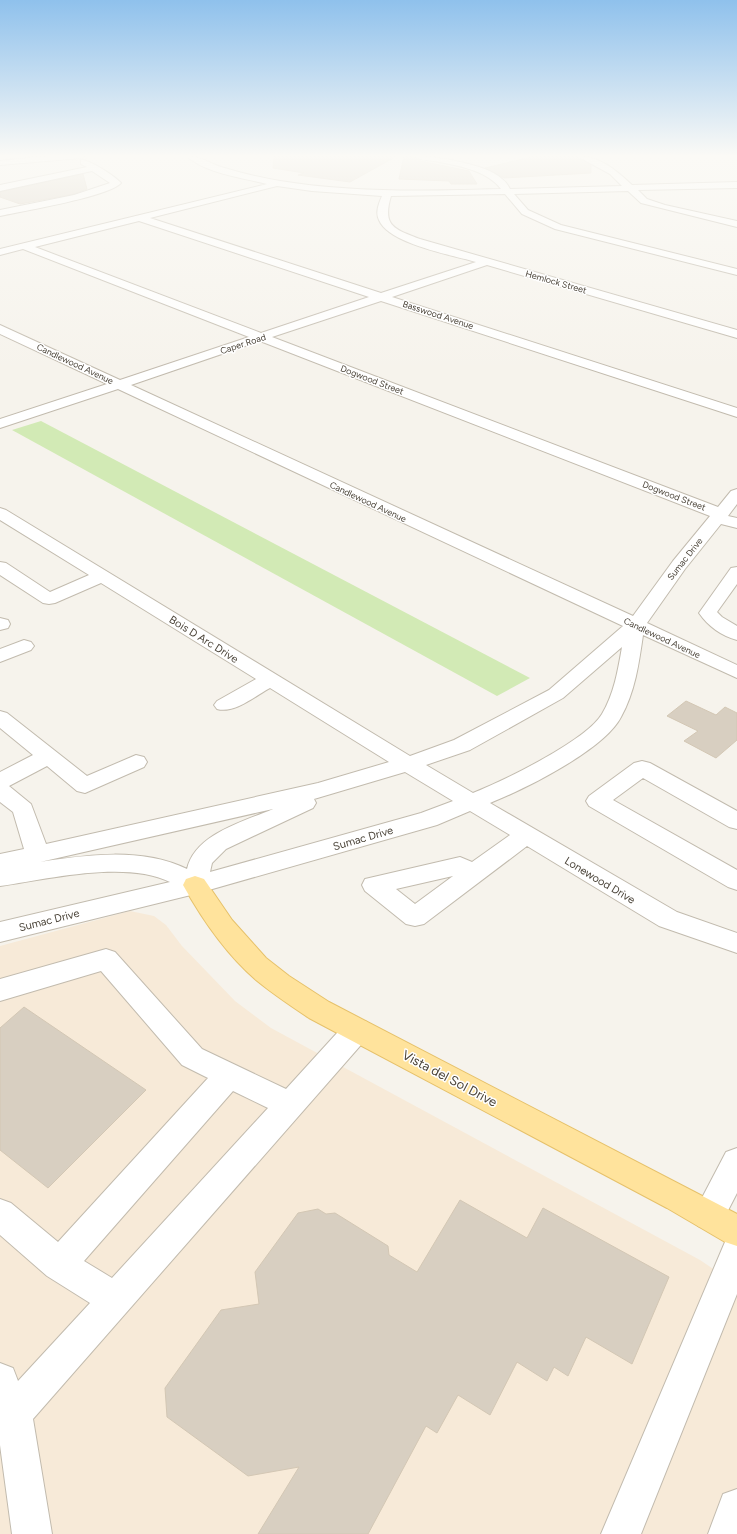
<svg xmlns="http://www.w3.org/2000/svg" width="737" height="1534" font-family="Figtree,sans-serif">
<rect width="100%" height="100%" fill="#f6f3ec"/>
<path fill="#f7ead8" d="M130,911l24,5 12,9 16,21 53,55 36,27 429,232 37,25v249h-737v-588z"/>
<path fill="#d2eab5" d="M41,421l489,257 -33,18 -485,-266z"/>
<path fill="#d8cfc1" stroke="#d3c7b4" d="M274,156h123l-47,26 -52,-7 6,-2 -31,-5z
M404,156h8l8,5 49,10 8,13h-26l-2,-3 -50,-2z
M535,156h41l15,9v8l-87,5 -19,-10z
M83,174l4,15 -13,5 -54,10 -20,-7v-5z
M686,701l30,14 9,-8 12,6v27l-21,18 -32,-17 14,-10 -31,-15z
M24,1007l122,83 -98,98 -48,-38v-122z
M460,1200l67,38 16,-30 126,69 -37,87 -46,-27 -18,39 -14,-9 -7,14 -30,-19 -27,53 -32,-20 -21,38 -11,-7 -58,108h-110l41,-67 -51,9 -81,-59 -2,-29 56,-78 38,-6 -4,-32 43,-59 20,-4 8,5 9,-1 53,33 1,9 28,17z"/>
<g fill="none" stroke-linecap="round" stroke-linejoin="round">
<g stroke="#c2bbae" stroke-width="2">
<path id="minor" d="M47,156h38l-4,2 -81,7v-4z
M187,156c13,0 22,7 34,11 20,6 40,11 59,14 74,12 147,10 221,8 -14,-19 -45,-24 -67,-28 -7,-1 -15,-1 -21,-5 22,0 74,8 89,23 3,2 6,6 8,10l112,-3 -12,-12 -33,-18c23,0 39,14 55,29l105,-3v6l-99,2 9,9 18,6 72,16v6l-96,-24 -13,-12 -114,3 14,16 33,15 176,44v6l-182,-46 -33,-15 -17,-20 -114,2c-9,30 3,33 29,43l317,91v8l-250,-73 -95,32 345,111v9l-356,-116 -109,36 446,170 13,-16 6,-2v15l-9,12 9,2v10l-16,-4 -36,45 -38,54 90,42v13l-94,-43c-4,28 -8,57 -22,82 -17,33 -96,72 -131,86l187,109 60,21v20l-78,-27 -132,-80 -103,78 -9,2 -9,-2 -41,-33 -3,-6 3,-6 95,-22 12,5 38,-27 -40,-24 -33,14 -242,69 -195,48v-20l170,-40c-44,-22 -122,-3 -170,4v-32l24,-5 -11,-37 -13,-10v-30l33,-17 -33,-27v-17l7,2 80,63 49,-21 8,2 3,5 -3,5 -59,26 -8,-2 -30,-25 -38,20 22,18 15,40 272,-61 71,-21 -119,-74c-15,8 -36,26 -53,21l-3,-4 3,-4 39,-22 -155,-96 -46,20 -6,1 -6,-1 -43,-28v-13l6,1 44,29 39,-17 -89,-55v-12l6,2 404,246 44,-16 95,-50 74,-64 -505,-237 -118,39v-9l107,-35 -107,-50v-9l120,55 129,-43 -226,-88 -23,6v-6l267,-65c-23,-6 -63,-11 -80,-28zM277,186l35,5 70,5c-3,7 -7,16 -3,24 10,24 73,35 97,42l-95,31 -231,-75zM139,221l230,76 -108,36 -226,-86zM260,341l450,175 -37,45 -40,55 -502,-231zM622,647c-4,23 -8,47 -20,67 -16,27 -99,67 -129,79l-47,-28 44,-15 93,-52zM405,772l48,29 -32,12 -211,59 2,-9 14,-14 87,-41 3,-5 -2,-4zM273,809c-30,13 -78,25 -86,60 -46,-22 -100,-14 -147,-7zM453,876l-38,28 -19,-15z
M81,160c8,-1 35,17 40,23 -13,14 -98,28 -121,33v-6l74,-15 36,-12 -18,-12 -92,20v-6l87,-18 -6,-3z
M737,567v17l-20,28 5,5 15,9v14c-15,-4 -29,-14 -38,-27l32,-45z
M0,618l8,2 2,4 -2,4 -8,2z
M24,640l7,2 3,4 -3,4 -31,12v-13z
M642,761l8,2 87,48v18l-8,-2 -86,-49 -30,22 124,70v20l-9,-3 -139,-81 -3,-5 3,-5 45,-33z
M106,949l9,3 87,97 84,40 61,-67 10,-3 10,3 4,8 -4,8 -334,381 19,115h-40l-12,-89v-82l13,5 5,13 72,-78 -43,-27 -47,-41v-36l11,4 47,39 150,-164 -26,-13 -81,-94 -101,30v-22zM233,1091l35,17 -156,170 -28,-17z
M737,1148v45l-17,33 -11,4 -11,-4 -5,-11 33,-63z
M737,1237v57l-96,240h-40l124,-292z
M737,1489v45h-29l15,-40z"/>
</g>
<g stroke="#e6c16a" stroke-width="2">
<path id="major" d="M195,876l9,3 28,41 34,38 23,18 40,26 408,212v32l-12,-4 -58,-34 -358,-190c-18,-12 -36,-24 -53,-38 -30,-26 -54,-61 -73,-95l3,-6z"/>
</g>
<use href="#minor" fill="#fff" fill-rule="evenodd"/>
<use href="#major" fill="#ffe39c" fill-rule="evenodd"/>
</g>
<linearGradient id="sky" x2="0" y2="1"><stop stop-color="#8fc1ec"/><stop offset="0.42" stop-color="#fbfaf6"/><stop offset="1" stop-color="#fbfaf6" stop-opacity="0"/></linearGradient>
<rect width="737" height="371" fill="url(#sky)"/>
<g text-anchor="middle" stroke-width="3" stroke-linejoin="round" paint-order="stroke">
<g font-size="9" fill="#4b4439" stroke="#fff">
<text transform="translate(556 282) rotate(16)" y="3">Hemlock Street</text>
<text transform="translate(438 315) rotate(18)" y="3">Basswood Avenue</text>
<text transform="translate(243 344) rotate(-18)" y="3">Caper Road</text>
<text transform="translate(75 364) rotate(25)" y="3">Candlewood Avenue</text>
<text transform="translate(372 380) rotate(21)" y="3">Dogwood Street</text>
<text transform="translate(674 496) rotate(21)" y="3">Dogwood Street</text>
<text transform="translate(368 502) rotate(25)" y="3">Candlewood Avenue</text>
<text transform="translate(685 559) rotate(-52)" y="3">Sumac Drive</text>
<text transform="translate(662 638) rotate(25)" y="3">Candlewood Avenue</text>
</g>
<g font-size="11" fill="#4b4439" stroke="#fff">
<text transform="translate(204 639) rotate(32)" y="4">Bois D Arc Drive</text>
<text transform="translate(363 838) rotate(-16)" y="4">Sumac Drive</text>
<text transform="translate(600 880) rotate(31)" y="4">Lonewood Drive</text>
<text transform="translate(49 920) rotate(-14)" y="4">Sumac Drive</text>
</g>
<g font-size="13" fill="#4b4439" stroke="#fff">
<text transform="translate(450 1078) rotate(28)" y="5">Vista del Sol Drive</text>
</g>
</g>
</svg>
